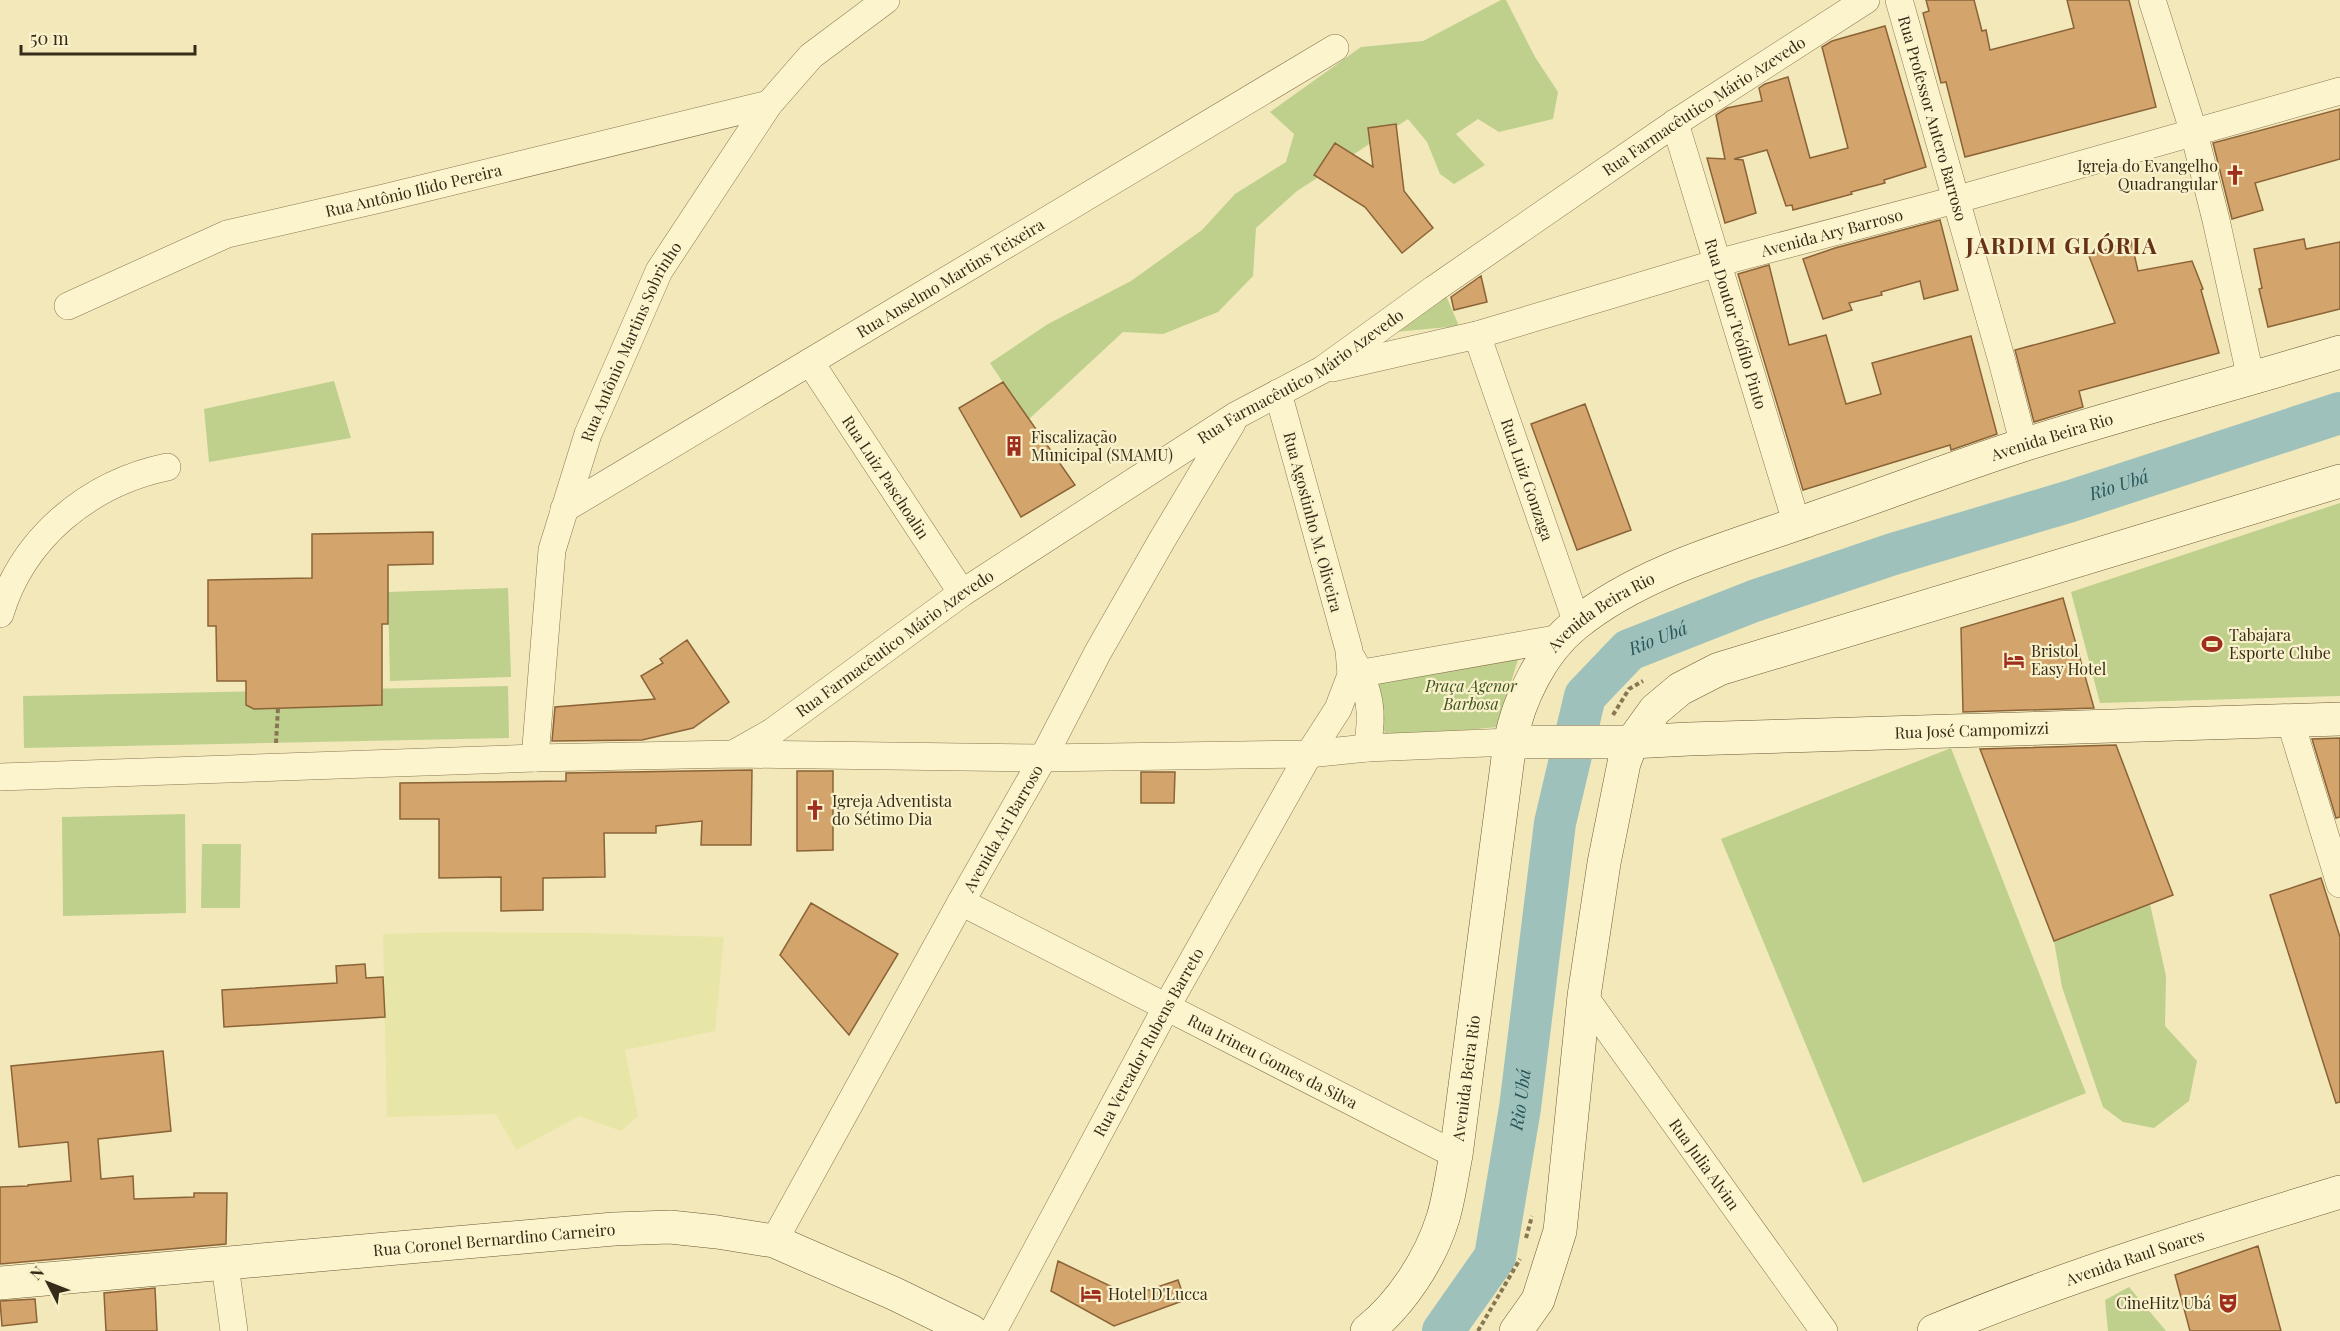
<svg xmlns="http://www.w3.org/2000/svg" width="2340" height="1331" font-family="'Playfair Display',serif">
<rect width="100%" height="100%" fill="#f2e8ba"/>
<path fill="#e8e6a6" d="M456,932l130,1 138,4 -9,94 -90,19 13,66 -17,15 -42,-15 -63,34 -20,-36 -109,3 -4,-183z"/>
<path fill="#bfd08d" d="M1501,0h5l29,57 23,35 -5,27 -54,13 -21,-13 -22,15 29,31 -31,19 -14,-10 -13,-32 -19,-23 -111,72 -41,37 -3,48 -35,36 -55,22 -40,-2 -95,88 -38,-57 58,-39 83,-43 71,-51 33,-36 51,-32 8,-28 -24,-22 91,-65 62,-6z
M1444,291l15,35 -64,6z
M334,381l17,57 -142,24 -5,-53z
M2340,503v193l-240,7 -29,-111z
M508,588l3,89 -121,4 -2,-89z
M1521,650l-24,77 -111,11 -15,-57z
M508,686l1,52 -485,10 -1,-52z
M1951,748l135,345 -223,90 -142,-344z
M185,814l1,99 -123,3 -1,-99z
M202,844h39l-1,64h-39z
M2150,904l16,72 -1,50 32,35 -8,40 -35,27 -31,-6 -20,-15 -41,-120 -8,-46z
M2129,1287l37,44h-58l-3,-31z"/>
<g fill="none" stroke-linecap="round" stroke-linejoin="round">
<path stroke="#9fc1bc" stroke-width="42" id="s1" d="M1443,1331l52,-74 25,-149 35,-285 30,-127 44,-46 125,-49 139,-47 178,-53 269,-88"/>
</g>
<path fill="#d3a56c" stroke="#8b6336" stroke-width="1.5" d="M1926,0h48l8,31 4,-1 4,20 84,-22 -7,-28h62l27,107 -191,50 -19,-75 -5,1 -18,-70 6,-2z
M1885,26l41,141 -42,13 1,3 -34,9 1,2 -59,16 -1,-5 -6,1 -19,-56 -33,9 9,1 13,53 -31,10 -18,-65 18,1 -9,-44 11,-7 35,-7 -3,-13 6,-4 23,-7 22,81 38,-10 -26,-101 10,-6z
M2340,109v50l-85,24 8,27 -31,9 -19,-76z
M1396,124l8,67 29,37 -31,25 -37,-46 -51,-32 21,-32 38,24 -5,-39z
M1940,220l18,70 -34,9 -4,-18 -39,11 1,3 -33,8 3,7 -29,9 -20,-60 32,-11z
M2304,239l2,10 34,-7v67l-72,18 -9,-38 3,-1 -8,-39z
M2131,240l7,31 54,-10 11,28 -2,1 18,63 -140,38 4,16 -49,15 -19,-72 100,-27 -26,-67z
M1769,265l20,80 37,-10 20,69 35,-10 -9,-31 99,-27 26,98 -46,16 -1,-5 -147,45 -65,-216z
M1481,276l6,26 -33,8 -3,-13z
M1003,382l72,103 -54,32 -62,-109z
M1585,404l46,126 -54,20 -46,-126z
M433,532v32l-45,1v59h-6v81l-128,4 -8,-4v-24h-29l-1,-55h-8v-46l104,-2v-44z
M2063,598l31,110 -131,4 -2,-84z
M687,640l42,62 -36,26 -51,12 -90,1 3,-34 100,-8 -14,-23 22,-13 -3,-4z
M2340,738v79l-4,1 -24,-79z
M2116,745l57,150 -119,46 -74,-192z
M752,770l-1,75h-50l1,-24 -46,5v7h-52l1,44 -62,1v32l-42,1v-34l-62,1v-59h-39v-36l166,-2v-8z
M797,771h36v79l-36,1z
M1141,772h34l-1,31h-33z
M2321,878l19,59v165l-4,1 -66,-208z
M811,903l87,51 -49,81 -69,-80z
M365,964l1,14 17,-1 2,40 -161,10 -2,-37 115,-7 -1,-17z
M163,1051l8,80 -73,8 3,40 32,-3 1,23 60,-2v-4h33l-1,51 -226,20v-77l28,-1v-1l43,-4 -3,-39 -49,5 -8,-81z
M2258,1246l23,85h-91l-15,-56z
M1058,1261l73,35 47,-16 7,20 -71,26 -63,-35z
M155,1288l2,43h-51l-2,-38z
M35,1299l2,23 -35,4 -2,-25z"/>
<g fill="none" stroke-linecap="round" stroke-linejoin="round">
<g stroke="#897753" stroke-width="28">
<g id="street">
<path id="s2" d="M1899,0l103,361 22,84"/>
<path d="M2152,0l42,133 22,87 35,159"/>
<path id="s3" d="M1675,123l122,402"/>
<path id="s4" d="M68,306l159,-72 157,-36 385,-94"/>
<path id="s5" d="M1477,335l100,288"/>
<path id="s6" d="M810,362l152,231"/>
<path id="s7" d="M1332,368l145,-33 240,-72 238,-63 385,-109"/>
<path id="s8" d="M564,509l771,-461"/>
<path d="M0,614c23,-77 90,-131 167,-147"/>
<path d="M1353,660c17,31 21,52 14,88"/>
<path d="M1351,675l210,-37"/>
<path d="M2290,720l50,164"/>
<path id="s9" d="M735,753l37,-21 190,-139 273,-177 87,-46 112,-81 241,-166 191,-123"/>
<path id="s10" d="M535,758l17,-208 36,-116 71,-163 110,-167 42,-48 75,-56"/>
<path d="M0,777l535,-19 199,-4 309,4 266,-4 58,-6 143,-6"/>
<path id="s11" d="M961,902l495,253"/>
<path id="s12" d="M1584,996l240,335"/>
<path id="s13" d="M774,1241l187,-339 82,-144 55,-106 64,-112 70,-117"/>
<path d="M225,1265l9,66"/>
<path id="s14" d="M993,1331l174,-325 142,-252 29,-45 13,-34 -2,-25 -71,-257"/>
</g>
</g>
<g stroke="#6b5836" stroke-width="34">
<g id="secondary">
<path id="s15" d="M1510,742h122l57,-3 651,-20"/>
<path id="s16" d="M0,1283l614,-54 56,-2 47,5 57,9 121,53 76,37"/>
<path id="s17" d="M1367,1331c34,-27 63,-71 76,-113 6,-20 9,-43 13,-63l54,-413c9,-43 31,-90 66,-118 68,-55 163,-79 244,-108 68,-23 135,-49 203,-71 105,-33 212,-61 317,-93"/>
<path d="M1516,1331l22,-31 22,-69 24,-235 20,-133 20,-100 8,-21 23,-32 25,-21 39,-20 621,-188"/>
<path id="s18" d="M1934,1331c132,-55 269,-97 406,-139"/>
</g>
</g>
<path stroke="#897753" stroke-width="4" stroke-dasharray="4.5 3" stroke-linecap="butt" d="M1613,715l16,-26 14,-8
M276,743l2,-35
M1526,1238l6,-22
M1478,1331l42,-72"/>
<use href="#street" stroke="#fcf4cd" stroke-width="27"/>
<use href="#secondary" stroke="#fcf4cd" stroke-width="33"/>
</g>
<defs>
<g id="church-bare" transform="scale(1.62)"><path d="M-1.2-6h2.4v3.5h3.3v2.4h-3.3V6h-2.4V-.1h-3.3v-2.4h3.3Z" fill="#9e2e1d" stroke="#f8f1ca" stroke-width="2.5" paint-order="stroke"/></g>
<g id="building-bare" transform="scale(1.62)"><path d="M-4-6H4V6H1V3H-1V6H-4ZM-2.5-4.3h1.7v1.8h-1.7ZM.8-4.3h1.7v1.8H.8ZM-2.5-1h1.7V.8h-1.7ZM.8-1h1.7V.8H.8Z" fill="#9e2e1d" stroke="#f8f1ca" stroke-width="2.5" paint-order="stroke"/></g>
<g id="stadium-bare" transform="scale(1.62)"><path d="M0-5a6.5 5 0 1 0 0 10a6.5 5 0 1 0 0-10ZM-3.5-1.8h7v3.6h-7Z" fill="#9e2e1d" stroke="#f8f1ca" stroke-width="2.5" paint-order="stroke"/></g>
<g id="hotel-bare" transform="scale(1.62)"><path d="M-6-4.5h1.5V1H6V5H4.5V3h-9V5H-6ZM-4 0a1.8 1.8 0 1 1 3.6 0ZM.5 0V-2.5h3Q6-2.5 6 0Z" fill="#9e2e1d" stroke="#f8f1ca" stroke-width="2.5" paint-order="stroke"/></g>
<g id="theatre-bare" transform="scale(1.62)"><path d="M-5-5.5Q0-4 5-5.5V0Q5 5 0 6Q-5 5-5 0ZM-3.3-2.5H-1v1.5H-3.3ZM1-2.5H3.3v1.5H1ZM-2.8 1Q0 5.5 2.8 1Z" fill="#9e2e1d" stroke="#f8f1ca" stroke-width="2.5" paint-order="stroke"/></g>
</defs>
<g fill-rule="evenodd">
<use href="#church-bare" x="2235" y="175"/>
<use href="#building-bare" x="1014" y="446"/>
<use href="#stadium-bare" x="2212" y="644"/>
<use href="#hotel-bare" x="2014" y="660"/>
<use href="#church-bare" x="815" y="810"/>
<use href="#hotel-bare" x="1091" y="1294"/>
<use href="#theatre-bare" x="2228" y="1303"/>
</g>
<g text-anchor="middle" stroke-width="4.5" stroke-linejoin="round" paint-order="stroke">
<g font-size="16" fill="#372b19" stroke="#f8f1ca">
<text dy="6" stroke="none"><textPath href="#s9" startOffset="1166">Rua Farmacêutico Mário Azevedo</textPath></text>
<text dy="6" stroke="none"><textPath href="#s2" startOffset="123">Rua Professor Antero Barroso</textPath></text>
<text dy="6" stroke="none"><textPath href="#s4" startOffset="366">Rua Antônio Ilido Pereira</textPath></text>
<text dy="6" stroke="none"><textPath href="#s7" startOffset="518">Avenida Ary Barroso</textPath></text>
<text dy="6" stroke="none"><textPath href="#s8" startOffset="450">Rua Anselmo Martins Teixeira</textPath></text>
<text dy="6" stroke="none"><textPath href="#s3" startOffset="210">Rua Doutor Teófilo Pinto</textPath></text>
<text dy="6" stroke="none"><textPath href="#s10" startOffset="432">Rua Antônio Martins Sobrinho</textPath></text>
<text dy="6" stroke="none"><textPath href="#s9" startOffset="680">Rua Farmacêutico Mário Azevedo</textPath></text>
<text dy="6" stroke="none"><textPath href="#s17" startOffset="1270">Avenida Beira Rio</textPath></text>
<text dy="6" stroke="none"><textPath href="#s6" startOffset="138">Rua Luiz Paschoalin</textPath></text>
<text dy="6" stroke="none"><textPath href="#s5" startOffset="153">Rua Luiz Gonzaga</textPath></text>
<text transform="translate(1313 522) rotate(75)" y="6">Rua Agostinho M. Oliveira</text>
<text dy="6" stroke="none"><textPath href="#s17" startOffset="784">Avenida Beira Rio</textPath></text>
<text dy="6" stroke="none"><textPath href="#s9" startOffset="194">Rua Farmacêutico Mário Azevedo</textPath></text>
<text dy="6" stroke="none"><textPath href="#s15" startOffset="462">Rua José Campomizzi</textPath></text>
<text dy="6" stroke="none"><textPath href="#s13" startOffset="472">Avenida Ari Barroso</textPath></text>
<text dy="6" stroke="none"><textPath href="#s14" startOffset="328">Rua Vereador Rubens Barreto</textPath></text>
<text dy="6" stroke="none"><textPath href="#s11" startOffset="350">Rua Irineu Gomes da Silva</textPath></text>
<text dy="6" stroke="none"><textPath href="#s17" startOffset="280">Avenida Beira Rio</textPath></text>
<text dy="6" stroke="none"><textPath href="#s12" startOffset="207">Rua Julia Alvim</textPath></text>
<text dy="6" stroke="none"><textPath href="#s16" startOffset="496">Rua Coronel Bernardino Carneiro</textPath></text>
<text dy="6" stroke="none"><textPath href="#s18" startOffset="214">Avenida Raul Soares</textPath></text>
</g>
<g font-size="16" fill="#372b19" stroke="#f8f1ca" text-anchor="start">
<text x="2218" y="172" text-anchor="end">Igreja do Evangelho<tspan x="2218" dy="18">Quadrangular</tspan></text>
<text x="1031" y="443">Fiscalização<tspan x="1031" dy="18">Municipal (SMAMU)</tspan></text>
<text x="2229" y="641">Tabajara<tspan x="2229" dy="18">Esporte Clube</tspan></text>
<text x="2031" y="657">Bristol<tspan x="2031" dy="18">Easy Hotel</tspan></text>
<text x="832" y="807">Igreja Adventista<tspan x="832" dy="18">do Sétimo Dia</tspan></text>
<text x="1108" y="1300">Hotel D'Lucca</text>
<text x="2211" y="1309" text-anchor="end">CineHitz Ubá</text>
</g>
<g font-size="16" font-style="italic" fill="#40551e" stroke="#f8f1ca">
<text x="1471" y="692">Praça Agenor<tspan x="1471" dy="18">Barbosa</tspan></text>
</g>
<g font-size="18" font-style="italic" fill="#275558" stroke="#f8f1ca">
<text dy="6" stroke="none"><textPath href="#s1" startOffset="1240">Rio Ubá</textPath></text>
<text dy="6" stroke="none"><textPath href="#s1" startOffset="754">Rio Ubá</textPath></text>
<text dy="6" stroke="none"><textPath href="#s1" startOffset="250">Rio Ubá</textPath></text>
</g>
<g font-size="22" font-weight="bold" letter-spacing="1.5" fill="#673115" stroke="#f8f1ca">
<text x="2062" y="254">JARDIM GLÓRIA</text>
</g>
</g>
<g transform="translate(48 1283) rotate(312)" stroke="#f8f1ca" stroke-width="4.5" paint-order="stroke">
<path d="M0-4.5L10 22L0 15L-10 22Z" fill="#372b19"/>
<text y="-9" font-size="16" font-weight="bold" text-anchor="middle" fill="#372b19">N</text>
</g>
<path d="M21 45v9h174v-9" fill="none" stroke="#372b19" stroke-width="3"/>
<text x="30" y="45" font-size="18" fill="#372b19" stroke="#f8f1ca" stroke-width="4.5" paint-order="stroke">50 m</text>
</svg>
